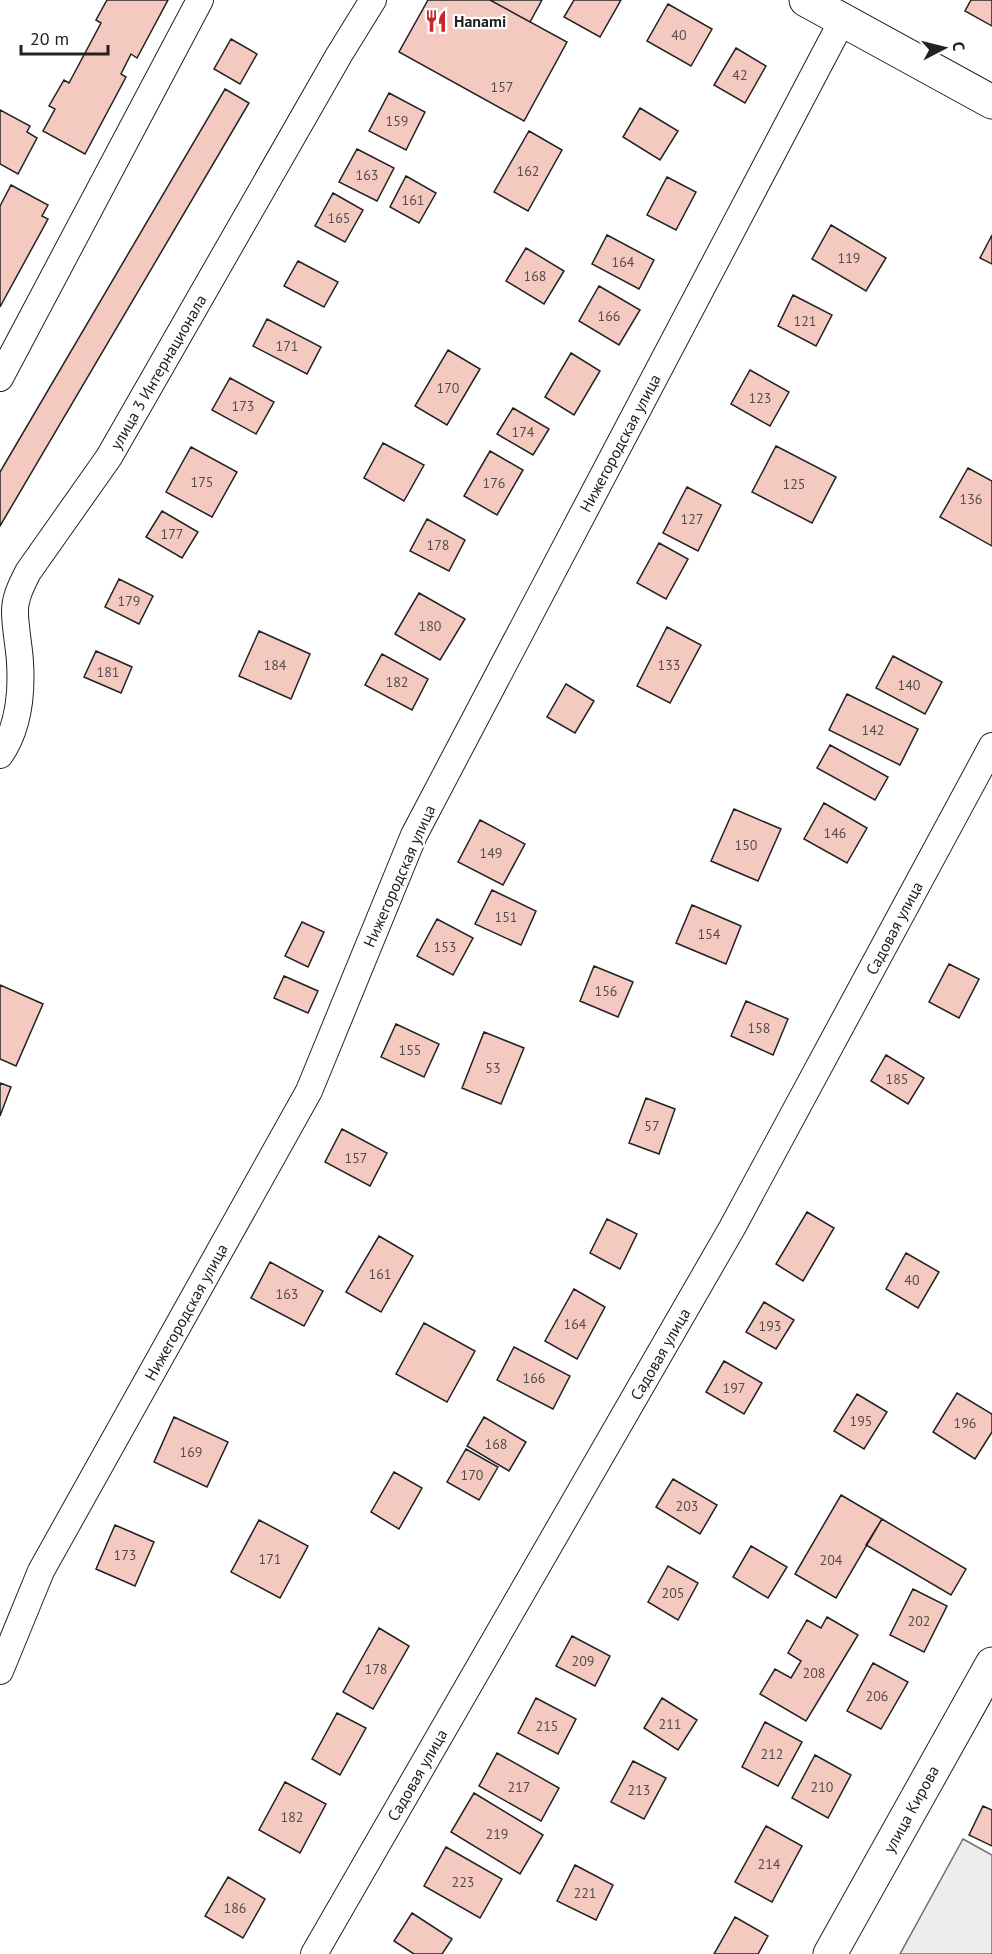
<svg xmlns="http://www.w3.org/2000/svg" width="992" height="1954" font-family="'PT Sans',sans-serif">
<rect width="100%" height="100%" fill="#fff"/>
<path fill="#ededed" stroke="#6f6f6f" stroke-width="1.5" d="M963,1839l29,16v99h-92z"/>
<path fill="#f3c9c0" stroke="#222" stroke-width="1.5" d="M107,0h61l-31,58 -6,-4 -10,20 5,3 -41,77 -42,-23 12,-22 -6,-3 15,-26 5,3 32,-60 -5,-3z
M428,0h62l77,42 -43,79 -125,-69z
M490,0h52l-12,22z
M574,0h47l-21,37 -36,-20z
M971,0h21v26l-27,-15z
M668,4l44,25 -21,37 -44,-25z
M231,39l26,15 -17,30 -26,-15z
M736,48l30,18 -21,37 -31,-18z
M225,89l24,14 -249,423v-54z
M389,93l36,19 -19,38 -37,-19z
M640,108l38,23 -18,29 -37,-23z
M0,110l30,16 -3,6 10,6 -19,36 -18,-10z
M529,131l33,19 -34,61 -34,-19z
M357,149l37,19 -17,33 -38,-19z
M406,176l30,17 -17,30 -29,-16z
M667,177l29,15 -20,38 -29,-15z
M11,185l37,20 -6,11 6,3 -48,88v-101z
M333,193l30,17 -18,32 -30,-16z
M831,225l55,33 -20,33 -54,-32z
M607,235l47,25 -15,29 -47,-25z
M992,235v29l-12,-6z
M526,248l38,23 -20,33 -38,-23z
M298,261l40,21 -14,25 -40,-21z
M599,286l41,24 -21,35 -40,-24z
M793,295l39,20 -16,31 -38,-20z
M267,319l54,28 -14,27 -54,-28z
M448,350l32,19 -33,56 -32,-19z
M571,353l29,18 -26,44 -29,-18z
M750,370l39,22 -19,34 -39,-22z
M230,378l44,24 -18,32 -44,-24z
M513,408l36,21 -16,26 -36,-21z
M383,443l41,22 -20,36 -40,-23z
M776,446l60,31 -24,46 -60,-31z
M191,447l46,25 -25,45 -46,-25z
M490,451l33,19 -26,45 -33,-19z
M968,468l24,13v65l-52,-29z
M687,487l34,18 -23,46 -35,-18z
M162,511l36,21 -16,26 -36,-21z
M427,519l38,21 -16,31 -39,-20z
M659,543l29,16 -22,40 -29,-16z
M119,579l34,17 -14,28 -34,-17z
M419,593l46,26 -25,41 -45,-26z
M667,627l34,18 -31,58 -33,-17z
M259,631l51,23 -19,45 -52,-23z
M96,651l36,16 -11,26 -37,-16z
M382,654l46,25 -16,31 -47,-25z
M893,656l49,26 -17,32 -49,-26z
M566,684l28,17 -19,32 -28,-16z
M847,694l71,35 -18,36 -71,-35z
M830,745l58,32 -13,23 -58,-32z
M824,803l43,25 -20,35 -43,-24z
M734,809l47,20 -23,52 -47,-20z
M480,820l45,24 -22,41 -45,-23z
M492,890l44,21 -15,34 -46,-21z
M692,905l49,21 -15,38 -50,-21z
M437,919l36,19 -20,37 -36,-19z
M302,922l22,10 -16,35 -23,-11z
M949,964l30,15 -20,39 -30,-16z
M594,966l39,16 -15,35 -38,-16z
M284,976l34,15 -10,22 -34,-15z
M0,985l43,19 -27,62 -16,-7z
M746,1001l42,18 -15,36 -42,-19z
M396,1024l43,20 -15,33 -43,-20z
M484,1032l40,16 -23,56 -39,-16z
M886,1055l38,23 -16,26 -37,-23z
M0,1083l11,4 -11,29z
M646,1098l29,11 -16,45 -30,-11z
M342,1129l45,24 -17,33 -45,-24z
M807,1212l27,16 -31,53 -27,-17z
M607,1219l30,15 -17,35 -30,-16z
M379,1236l34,20 -32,56 -35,-20z
M906,1253l33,19 -21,36 -32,-19z
M270,1262l53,29 -19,35 -53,-28z
M574,1289l31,18 -28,52 -32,-18z
M764,1302l30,18 -18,29 -30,-17z
M424,1323l51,28 -28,51 -51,-28z
M514,1347l56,29 -17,33 -56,-29z
M724,1361l38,22 -18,31 -38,-22z
M957,1393l35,21v18l-17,27 -42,-27z
M857,1394l30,18 -23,37 -30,-18z
M174,1417l54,25 -21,45 -53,-25z
M484,1417l42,25 -17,29 -42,-25z
M466,1449l32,18 -19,33 -32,-18z
M394,1472l28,16 -23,41 -28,-17z
M673,1479l44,26 -17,29 -44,-27z
M841,1495l41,24 -46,79 -41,-24z
M882,1519l84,50 -15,26 -85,-50z
M259,1520l49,26 -28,52 -49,-26z
M115,1525l39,17 -19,44 -39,-17z
M751,1546l36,21 -19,31 -35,-21z
M668,1566l30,17 -20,37 -30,-18z
M913,1589l34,17 -23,46 -34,-17z
M827,1617l31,18 -52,86 -46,-27 15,-25 16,9 10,-17 -13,-8 19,-33 14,8z
M379,1628l30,18 -36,63 -30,-17z
M572,1636l38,20 -15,30 -39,-20z
M873,1663l35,19 -27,47 -34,-18z
M536,1698l40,21 -18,35 -40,-21z
M662,1698l35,22 -19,30 -34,-22z
M337,1713l29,15 -26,47 -28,-16z
M765,1722l37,20 -24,44 -36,-19z
M497,1753l62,35 -18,33 -62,-35z
M815,1755l36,20 -23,43 -36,-20z
M633,1761l33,17 -22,41 -33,-17z
M285,1782l41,22 -26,49 -41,-23z
M474,1793l69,42 -23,39 -69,-42z
M983,1806l9,4v36l-23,-11z
M766,1826l36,20 -30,56 -37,-20z
M446,1847l56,32 -22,39 -56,-32z
M575,1865l38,20 -17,35 -39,-19z
M228,1877l37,22 -22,39 -38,-22z
M412,1913l40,26 -10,15h-28l-20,-13z
M735,1917l33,19 -10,18h-44z"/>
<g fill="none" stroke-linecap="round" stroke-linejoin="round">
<g stroke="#222" stroke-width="28">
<path id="street" d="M0,378l200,-378
M0,755c19,-27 22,-61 20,-93 -1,-17 -5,-34 -5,-51 0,-14 7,-27 13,-39l81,-115 230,-402 34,-55
M0,1671l41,-100 268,-480 105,-256 428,-814
M314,1954l418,-726 260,-482"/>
</g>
<g stroke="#222" stroke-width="35">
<path id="secondary" d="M806,0l186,102
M830,1954l162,-290"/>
</g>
<use href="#street" stroke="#fff" stroke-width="26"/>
<use href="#secondary" stroke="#fff" stroke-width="33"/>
</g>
<defs>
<g id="restaurant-bare" transform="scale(1.8)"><path d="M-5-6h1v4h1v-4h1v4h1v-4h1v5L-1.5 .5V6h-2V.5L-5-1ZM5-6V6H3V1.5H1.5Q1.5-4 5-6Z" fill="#c62828" stroke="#fff" stroke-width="2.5" paint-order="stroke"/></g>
</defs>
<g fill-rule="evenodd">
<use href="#restaurant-bare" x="436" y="21"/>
</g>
<g text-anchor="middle" stroke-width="4.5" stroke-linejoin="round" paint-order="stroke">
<g font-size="14" fill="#564c4a">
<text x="679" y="40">40</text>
<text x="740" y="80">42</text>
<text x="502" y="92">157</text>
<text x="397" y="126">159</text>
<text x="528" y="176">162</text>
<text x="367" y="180">163</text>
<text x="413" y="205">161</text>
<text x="339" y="223">165</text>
<text x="849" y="263">119</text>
<text x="623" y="267">164</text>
<text x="535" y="281">168</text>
<text x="609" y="321">166</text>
<text x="805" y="326">121</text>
<text x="287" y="351">171</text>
<text x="448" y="393">170</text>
<text x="760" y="403">123</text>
<text x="243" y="411">173</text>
<text x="523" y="437">174</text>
<text x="202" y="487">175</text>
<text x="494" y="488">176</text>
<text x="794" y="489">125</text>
<text x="971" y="504">136</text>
<text x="692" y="524">127</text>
<text x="172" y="539">177</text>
<text x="438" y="550">178</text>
<text x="129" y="606">179</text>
<text x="430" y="631">180</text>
<text x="275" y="670">184</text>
<text x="669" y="670">133</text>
<text x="108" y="677">181</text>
<text x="397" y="687">182</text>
<text x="909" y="690">140</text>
<text x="873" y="735">142</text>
<text x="835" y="838">146</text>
<text x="746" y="850">150</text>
<text x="491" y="858">149</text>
<text x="506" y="922">151</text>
<text x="709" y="939">154</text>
<text x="445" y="952">153</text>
<text x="606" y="996">156</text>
<text x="759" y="1033">158</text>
<text x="410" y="1055">155</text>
<text x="493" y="1073">53</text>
<text x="897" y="1084">185</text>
<text x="652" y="1131">57</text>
<text x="356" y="1163">157</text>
<text x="380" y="1279">161</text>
<text x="912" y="1285">40</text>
<text x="287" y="1299">163</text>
<text x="575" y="1329">164</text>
<text x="770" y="1331">193</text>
<text x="534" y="1383">166</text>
<text x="734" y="1393">197</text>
<text x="861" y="1426">195</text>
<text x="965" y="1428">196</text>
<text x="496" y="1449">168</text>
<text x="191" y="1457">169</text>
<text x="472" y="1480">170</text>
<text x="687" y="1511">203</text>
<text x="125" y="1560">173</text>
<text x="270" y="1564">171</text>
<text x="831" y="1565">204</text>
<text x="673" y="1598">205</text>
<text x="919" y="1626">202</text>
<text x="583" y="1666">209</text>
<text x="376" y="1674">178</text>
<text x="814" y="1678">208</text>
<text x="877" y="1701">206</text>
<text x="670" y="1729">211</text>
<text x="547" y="1731">215</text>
<text x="772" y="1759">212</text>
<text x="519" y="1792">217</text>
<text x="822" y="1792">210</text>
<text x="639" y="1795">213</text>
<text x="292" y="1822">182</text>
<text x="497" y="1839">219</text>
<text x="769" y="1869">214</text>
<text x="463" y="1887">223</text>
<text x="585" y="1898">221</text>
<text x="235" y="1913">186</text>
</g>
<g font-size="16" font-weight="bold" fill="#222" stroke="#fff" text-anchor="start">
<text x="454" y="27">Hanami</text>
</g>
<g font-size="16" fill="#222" stroke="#fff">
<text transform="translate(158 372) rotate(-60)" y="6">улица 3 Интернационала</text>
<text transform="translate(620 443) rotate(-62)" y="6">Нижегородская улица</text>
<text transform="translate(399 876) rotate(-66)" y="6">Нижегородская улица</text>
<text transform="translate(894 928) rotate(-62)" y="6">Садовая улица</text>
<text transform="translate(186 1312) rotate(-61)" y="6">Нижегородская улица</text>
<text transform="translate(660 1354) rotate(-60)" y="6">Садовая улица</text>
<text transform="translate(417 1775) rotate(-60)" y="6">Садовая улица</text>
<text transform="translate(911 1809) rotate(-61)" y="6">улица Кирова</text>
</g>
</g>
<g transform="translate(944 48) rotate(83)" stroke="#ffffff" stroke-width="4.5" paint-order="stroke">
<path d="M0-4.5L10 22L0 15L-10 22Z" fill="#222222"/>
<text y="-9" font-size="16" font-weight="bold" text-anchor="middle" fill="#222222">С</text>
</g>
<path d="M21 45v9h87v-9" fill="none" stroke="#222222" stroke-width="3"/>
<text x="30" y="45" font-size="18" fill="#222222" stroke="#ffffff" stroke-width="4.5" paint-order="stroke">20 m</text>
</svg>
